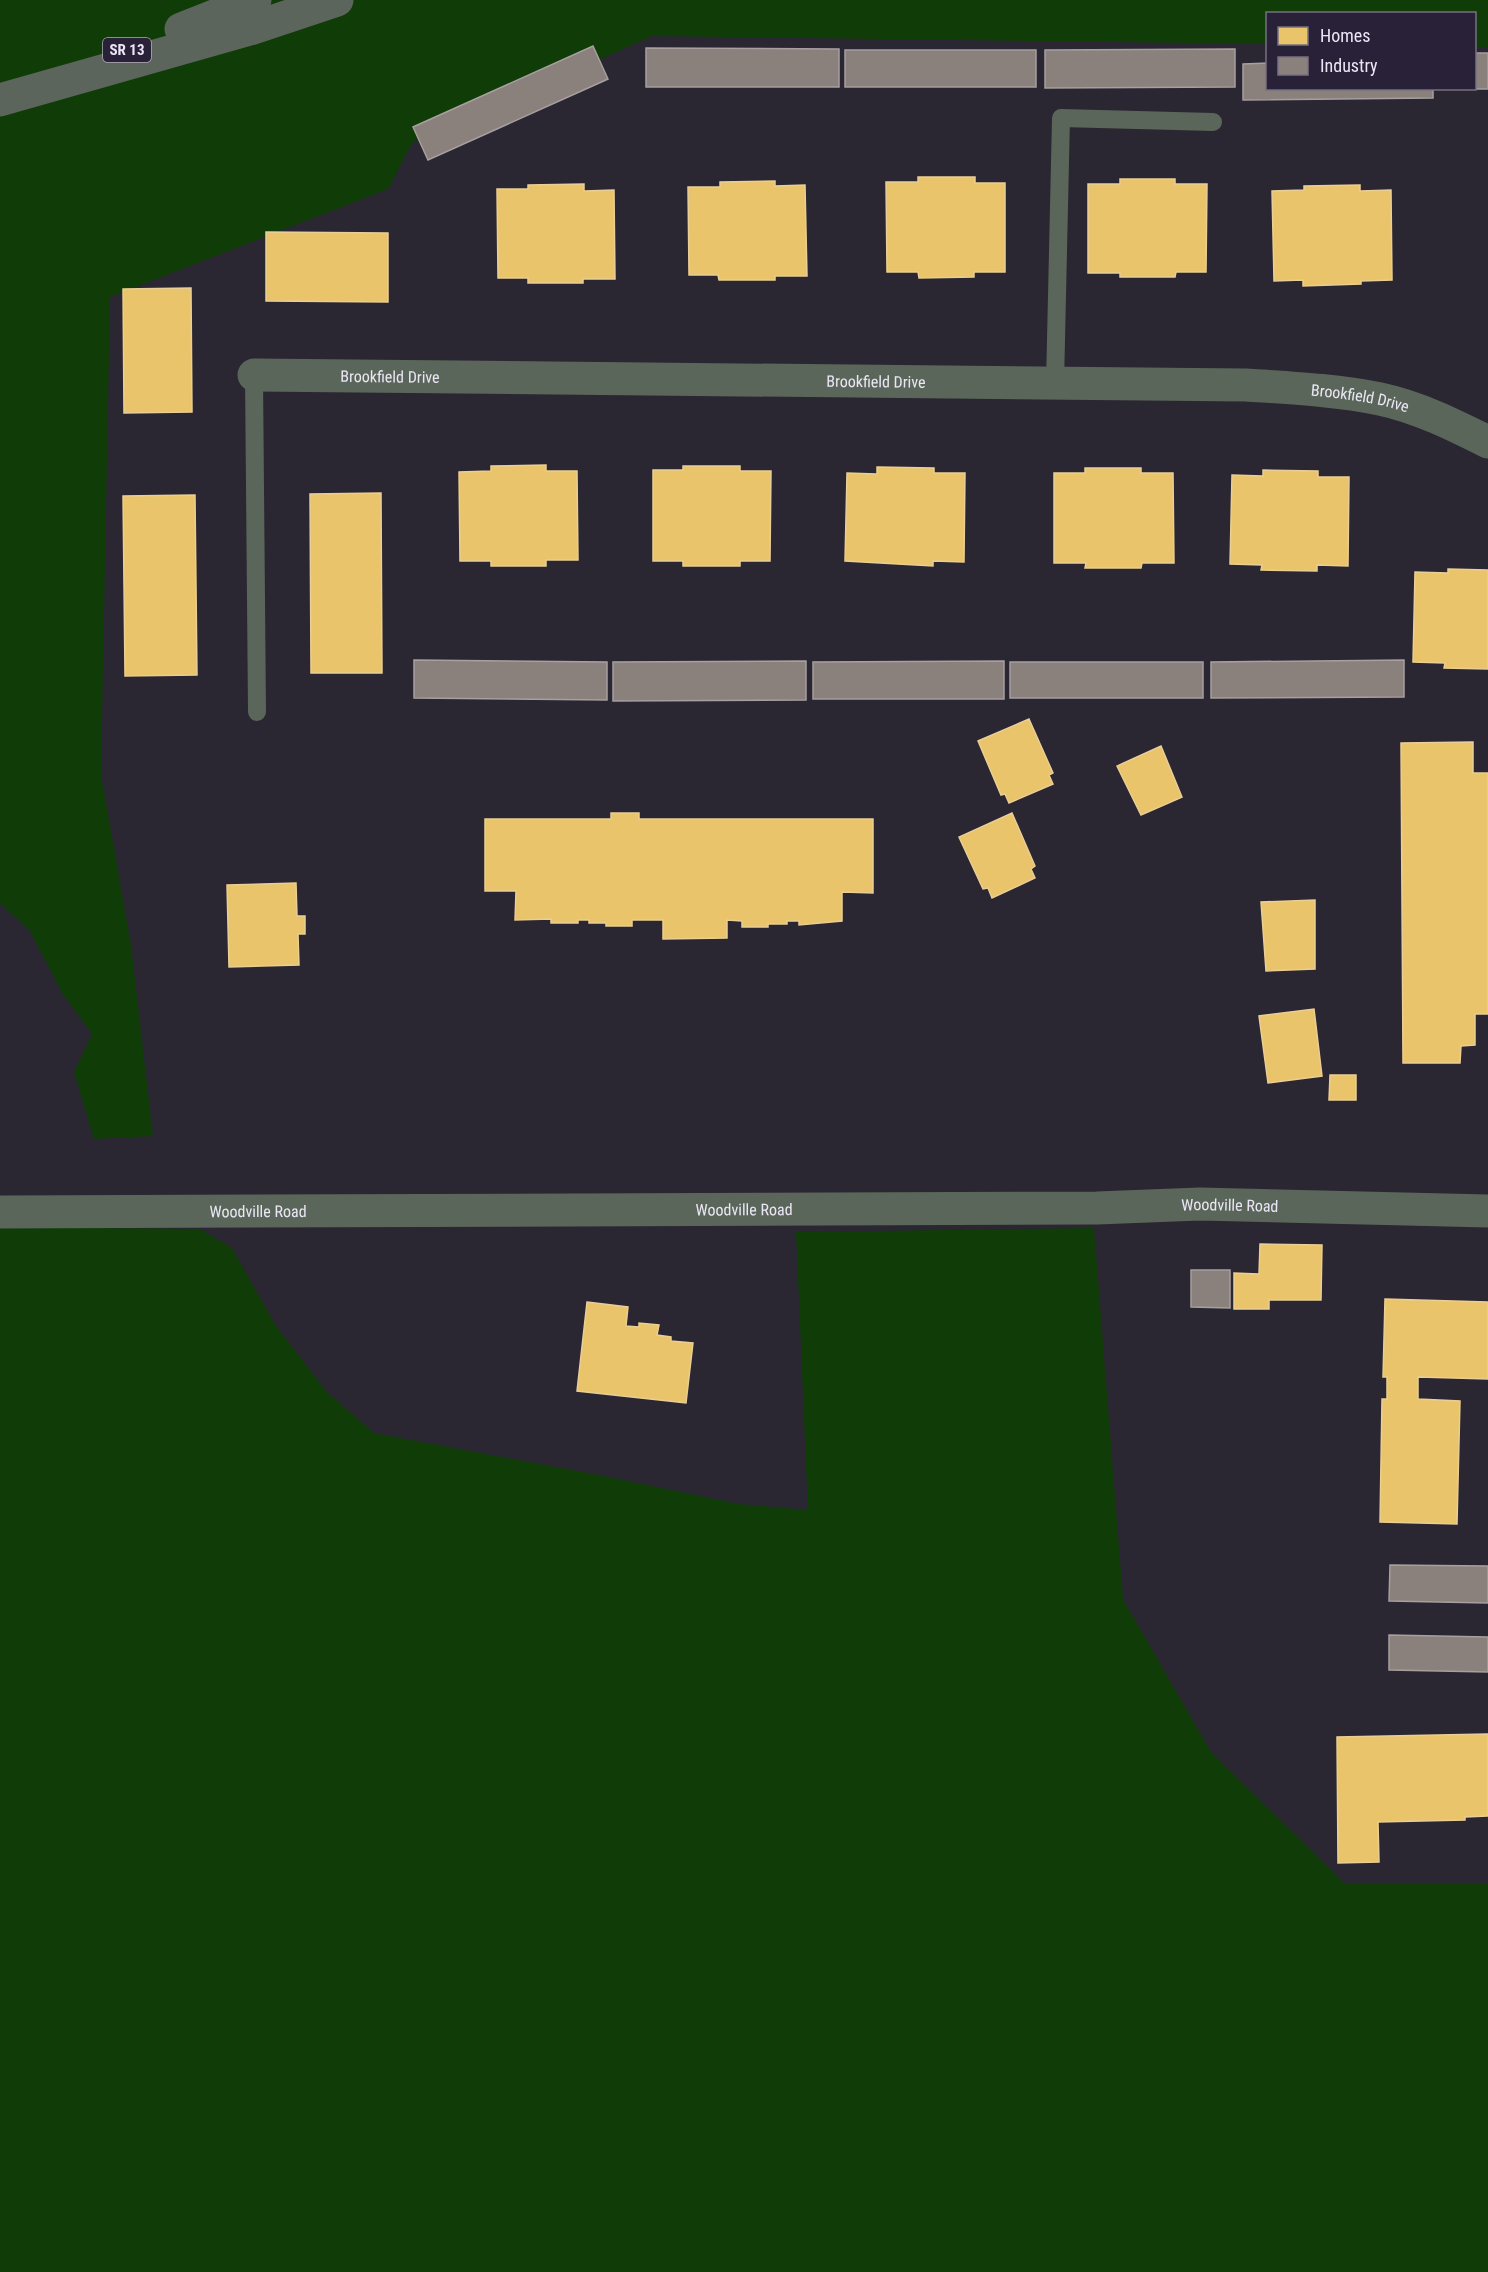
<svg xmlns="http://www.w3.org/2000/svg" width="1488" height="2272" font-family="'Roboto Condensed',sans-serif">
<rect width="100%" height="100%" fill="#2a2632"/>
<path fill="#103c07" d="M0,0h1488v47h-13l-1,-33h-206l-1,30 -615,-8 -240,107 -24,46 -278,108 -9,477 30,171 22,191 -59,3 -20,-67 18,-38 -30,-41 -32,-62 -30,-28z
M0,1227l200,2 32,19 44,78 51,66 47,41 225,42 140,29 69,6 -12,-278 298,-4 29,371 88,153 133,131h144v389h-1488z"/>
<path fill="#e9c46a" stroke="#eace94" stroke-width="1.5" d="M918,177h57v6h30v89h-31v5l-55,1 -1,-6h-31l-1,-90h32z
M1120,179h55v5h32l-1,88h-30l-1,5h-55v-4h-32v-89h32z
M775,181v5l30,-1 2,91h-32v4h-56l-1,-5h-29l-1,-88h32v-5z
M584,184v7l30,-1 1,89h-32v4h-55v-5h-30l-1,-89h31v-4z
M1360,185v6l31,-1 1,90 -31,1v3l-58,2v-6l-29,1 -2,-90 32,-1v-4z
M266,232l122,1v69l-122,-1z
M191,288l1,124 -68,1 -1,-124z
M546,465v6h31l1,89h-32v6h-55v-5h-31l-1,-89 32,-1v-5z
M683,466h57v5h31l-1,90h-30v5h-57v-5h-30v-91h30z
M877,467l57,1v5h31l-1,89 -31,-1v5l-88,-5 2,-88 30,1z
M1085,468h56v5h32l1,90h-32l-1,5h-56l1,-5h-32v-90h31z
M1263,470l55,1v6h31l-1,89 -31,-1v6l-56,-1 1,-5 -32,-1 2,-89 31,1z
M381,493l1,180h-71l-1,-179z
M195,495l2,180 -72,1 -2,-180z
M1448,569l40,1v99l-44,-1 1,-5 -32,-1 2,-90 33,1z
M1029,719l24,54 -4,2 4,9 -44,19 -4,-9 -4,1 -23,-54z
M1473,742v31h15v241h-13v31l-14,1 -1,17h-57l-2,-320z
M1161,746l21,51 -41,18 -24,-49z
M611,813h28v6h234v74l-31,-1v29l-43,4v-4h-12v3h-19v3h-26v-6l-15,-1v18l-64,1v-19h-31v6h-26v-3h-17v-3h-11v3h-27v-4l-36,1 1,-29h-31v-72h126z
M1012,813l23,53 -4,3 4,9 -43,20 -4,-10 -5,1 -24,-52z
M296,883l1,33h8v18h-7l1,31 -70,2 -2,-82z
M1315,900v69l-49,2 -5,-69z
M1314,1009l8,67 -54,7 -9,-67z
M1330,1075h26v25h-27z
M1260,1244l62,1 -1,55h-52v9h-35v-36l25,1z
M1385,1299l103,3v77l-70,-2v22l42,2 -3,123 -77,-2 2,-123h5v-22h-4z
M587,1302l41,5 -2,19 13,1v-4l20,2 -2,10 14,2v4l22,2 -7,60 -109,-12z
M1488,1734v82l-23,1v3l-87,2 1,40 -41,1 -1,-126z"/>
<path fill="#8a817c" stroke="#a79fa0" stroke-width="1.5" d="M593,46l15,33 -180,81 -15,-33z
M646,48l193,1v38h-193z
M1235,49v38l-190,1v-38z
M845,50h191v37h-191z
M1474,53h14v36h-42l28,-1z
M1268,63v25h165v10l-190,2v-36z
M414,660l193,2v38l-193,-2z
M1404,660v37l-193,1v-36z
M806,661v39l-193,1v-39z
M1004,661v38h-191v-37z
M1010,662h193v36h-193z
M1191,1270h39v38l-39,-1z
M1390,1565l98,1v37l-99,-2z
M1389,1635l99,2v35l-99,-2z"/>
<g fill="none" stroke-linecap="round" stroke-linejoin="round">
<path stroke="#5a6659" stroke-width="18" d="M254,375l3,337
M1055,384l6,-266 152,4"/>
<path stroke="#5a6659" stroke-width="33" id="s1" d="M254,375l992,10c45,3 90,5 134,14 38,8 74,26 108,43"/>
<path stroke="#5a6659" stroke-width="33" id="s2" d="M0,1212l1097,-4 103,-4 288,7"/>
<path stroke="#5c655c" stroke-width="33" d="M181,29l74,-29
M0,100l250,-71 87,-29"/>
</g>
<g text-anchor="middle" stroke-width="6" stroke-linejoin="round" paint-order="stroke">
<rect fill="#292137" stroke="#b1abbc" stroke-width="1.5" x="103" y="38" width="48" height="24" rx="4.5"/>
<g font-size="15" font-weight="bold" fill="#ebe6f5">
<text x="127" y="55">SR 13</text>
</g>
<g font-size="16" fill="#ebe6f5" stroke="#292137">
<text dy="6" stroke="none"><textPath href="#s1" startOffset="136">Brookfield Drive</textPath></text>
<text dy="6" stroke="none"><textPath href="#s1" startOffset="622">Brookfield Drive</textPath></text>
<text dy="6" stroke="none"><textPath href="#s1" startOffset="1107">Brookfield Drive</textPath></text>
<text dy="6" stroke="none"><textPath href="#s2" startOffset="1230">Woodville Road</textPath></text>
<text dy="6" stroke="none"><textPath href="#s2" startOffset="744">Woodville Road</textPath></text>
<text dy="6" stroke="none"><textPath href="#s2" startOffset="258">Woodville Road</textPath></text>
</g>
</g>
<rect x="1266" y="12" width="210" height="78" fill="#292137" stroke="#777083" stroke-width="1.5"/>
<rect x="1278" y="27" width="30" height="18" fill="#e9c46a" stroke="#777083" stroke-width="1.5"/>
<text x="1320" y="42" font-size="18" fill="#ebe6f5">Homes</text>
<rect x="1278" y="57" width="30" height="18" fill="#8a817c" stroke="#777083" stroke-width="1.5"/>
<text x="1320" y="72" font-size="18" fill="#ebe6f5">Industry</text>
</svg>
